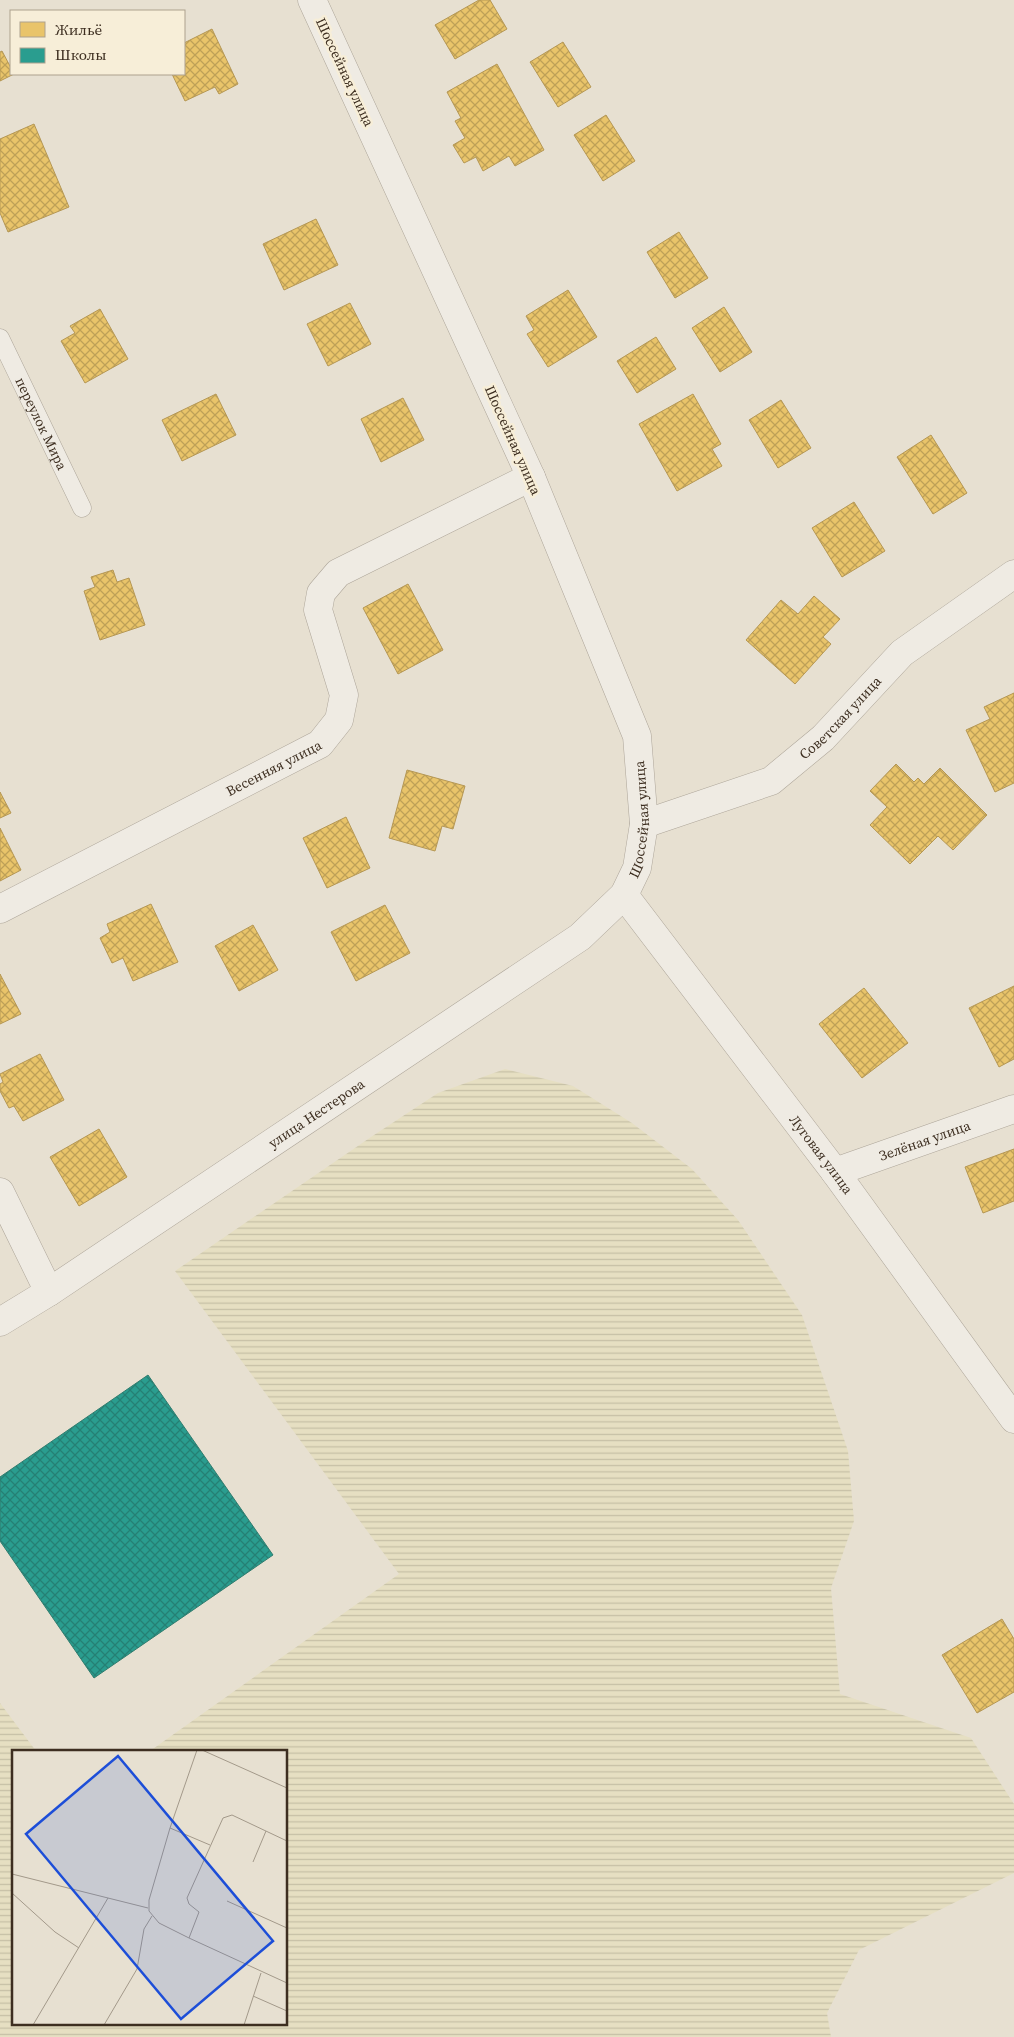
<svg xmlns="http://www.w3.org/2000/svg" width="1014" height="2037" font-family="'Source Serif 4',serif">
<defs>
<pattern id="farmland-rules" width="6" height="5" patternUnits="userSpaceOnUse" patternTransform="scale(1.25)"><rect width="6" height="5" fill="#e6dfc2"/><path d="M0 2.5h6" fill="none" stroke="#c6c0a6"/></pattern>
<pattern id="homes-cross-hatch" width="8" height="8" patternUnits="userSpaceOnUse" patternTransform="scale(1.25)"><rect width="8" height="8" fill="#e9c46a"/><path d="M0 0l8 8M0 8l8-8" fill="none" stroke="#bea057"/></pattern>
<pattern id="schools-cross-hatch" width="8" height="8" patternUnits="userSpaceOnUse" patternTransform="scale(1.25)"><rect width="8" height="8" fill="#2a9d8f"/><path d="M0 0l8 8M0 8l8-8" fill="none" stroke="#258074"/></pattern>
</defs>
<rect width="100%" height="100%" fill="#e7e0d1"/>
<path fill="url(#farmland-rules)" d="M505,1069l68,17 59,37 60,46 46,51 64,95 46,136 6,70 -23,67 9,106 131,44 43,66v69l-155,77 -32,63 4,24h-831v-334l36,48h-22v272h272v-272h-136l249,-177 -224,-303 196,-134 67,-44z"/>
<path fill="url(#homes-cross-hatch)" stroke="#b59754" d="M479,0h11l17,29 -52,30 -20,-34z
M212,29l26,55 -19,10 -4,-7 -30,14 -13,-27h12v-31z
M563,42l28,45 -33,20 -28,-45z
M2,51l9,17v6h3l-14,7v-29z
M497,64l47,86 -29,16 -6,-10 -26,15 -7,-14 -12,6 -11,-18 12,-7 -10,-17 6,-3 -14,-26z
M606,115l29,46 -32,20 -29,-46z
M34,124l35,83 -61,25 -8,-19v-74z
M316,219l22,46 -54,25 -21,-46z
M679,232l29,46 -33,20 -28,-46z
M568,290l29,47 -49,30 -21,-33 7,-4 -8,-14z
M350,303l21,41 -43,22 -21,-42z
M724,307l28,45 -32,20 -28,-44z
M100,309l28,50 -43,24 -24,-42 14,-8 -5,-7z
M656,337l20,32 -39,24 -20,-32z
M216,394l20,41 -54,26 -20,-41z
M693,394l28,50 -9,5 10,17 -45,25 -38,-67z
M403,398l21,42 -43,22 -20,-43z
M781,400l30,48 -33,20 -29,-48z
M931,435l36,58 -34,21 -36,-57z
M854,502l31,49 -43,26 -30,-49z
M113,570l4,12 12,-4 16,47 -45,15 -16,-49 11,-4 -4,-10z
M408,584l35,66 -45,24 -35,-66z
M814,596l26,23 -17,18 8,7 -36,40 -49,-44 35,-40 17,14z
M1014,693v90l-19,9 -29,-62 24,-11 -6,-12z
M896,764l18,18 4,-4 6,6 16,-16 47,47 -34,35 -15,-14 -28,28 -40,-39 17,-18 -17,-16z
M407,770l58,16 -12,43 -11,-3 -7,25 -46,-13z
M0,792l11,21 -11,5z
M346,817l24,51 -43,20 -24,-50z
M0,828l21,42 -21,11z
M151,904l27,58 -45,19 -10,-23 -11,5 -12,-25 10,-6 -3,-8z
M385,905l25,48 -54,28 -25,-49z
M253,925l25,45 -39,21 -24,-45z
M0,974l21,40 -21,10z
M1014,986v73l-15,8 -30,-59z
M864,988l44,55 -46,35 -43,-54z
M40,1054l24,46 -41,21 -9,-15 -5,2 -9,-17v-7l3,-2 -3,-8z
M99,1129l28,48 -48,29 -29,-49z
M1014,1149v52l-31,12 -18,-46z
M1002,1619l12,20v53l-37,21 -35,-58z"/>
<path fill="url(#schools-cross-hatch)" stroke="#307c6e" d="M148,1375l125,180 -179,123 -94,-137v-64z"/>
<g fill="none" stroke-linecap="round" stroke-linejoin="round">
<g stroke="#ada599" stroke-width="19">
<g id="lane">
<path id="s1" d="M0,338l82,170"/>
</g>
</g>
<g stroke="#ada599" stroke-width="29">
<g id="street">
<path id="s2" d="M644,824l127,-43 52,-43 79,-85 112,-79"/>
<path id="s3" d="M624,895l211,277 179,247"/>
<path id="s4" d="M0,909l320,-165 19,-24 5,-25 -26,-85 3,-17 17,-20 193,-96"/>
<path id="s5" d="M835,1172l179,-63"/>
<path d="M0,1192l49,100"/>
<path id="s6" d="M0,1322l49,-30 531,-355 44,-42 13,-27 7,-44 -7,-88 -106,-259 -219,-477"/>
</g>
</g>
<use href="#lane" stroke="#efebe3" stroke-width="18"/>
<use href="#street" stroke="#efebe3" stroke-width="28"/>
</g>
<g text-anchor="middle" stroke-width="5" stroke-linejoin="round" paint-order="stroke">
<g font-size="14" fill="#3d2e20" stroke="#f7eed8">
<text transform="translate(345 72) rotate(65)" y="5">Шоссейная улица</text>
<text dy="5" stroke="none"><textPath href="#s1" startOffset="95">переулок Мира</textPath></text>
<text transform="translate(513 440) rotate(66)" y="5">Шоссейная улица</text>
<text dy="5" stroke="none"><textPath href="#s2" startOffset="228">Советская улица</textPath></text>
<text dy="5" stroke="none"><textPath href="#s4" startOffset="308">Весенняя улица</textPath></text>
<text dy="5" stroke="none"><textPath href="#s6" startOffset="836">Шоссейная улица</textPath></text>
<text dy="5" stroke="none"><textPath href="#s6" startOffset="379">улица Нестерова</textPath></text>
<text dy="5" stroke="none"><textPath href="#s5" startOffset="95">Зелёная улица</textPath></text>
<text dy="5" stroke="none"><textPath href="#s3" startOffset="326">Луговая улица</textPath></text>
</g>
</g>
<g transform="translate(12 1750)">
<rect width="275" height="275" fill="#e7e0d1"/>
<path fill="none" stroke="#a3998a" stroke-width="1" d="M185,0l-27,78 -21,72v11l10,12 30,15 98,45M190,0l85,38M158,78l40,17M241,112l13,-31M0,124l136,34M0,143l43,39 24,16M215,151l60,27M177,188l10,-26 -10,-8 -2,-6 36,-80 9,-3 55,26M241,246l34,15M21,275l75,-127M92,275l33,-56 7,-40 8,-13M232,275l17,-52"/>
<path fill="#1d4ed8" fill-opacity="0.15" stroke="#1d4ed8" stroke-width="2.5" d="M106,6l155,185 -92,78 -155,-185z"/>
<rect width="275" height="275" fill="none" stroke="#3d2e20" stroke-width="2.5"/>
</g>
<rect x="10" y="10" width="175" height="65" fill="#f7eed8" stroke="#ada18e"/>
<rect x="20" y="22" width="25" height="15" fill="#e9c46a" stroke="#ada18e"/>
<text x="55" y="35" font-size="15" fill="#3d2e20">Жильё</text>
<rect x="20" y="48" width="25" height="15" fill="#2a9d8f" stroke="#ada18e"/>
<text x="55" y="60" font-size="15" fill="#3d2e20">Школы</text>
</svg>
